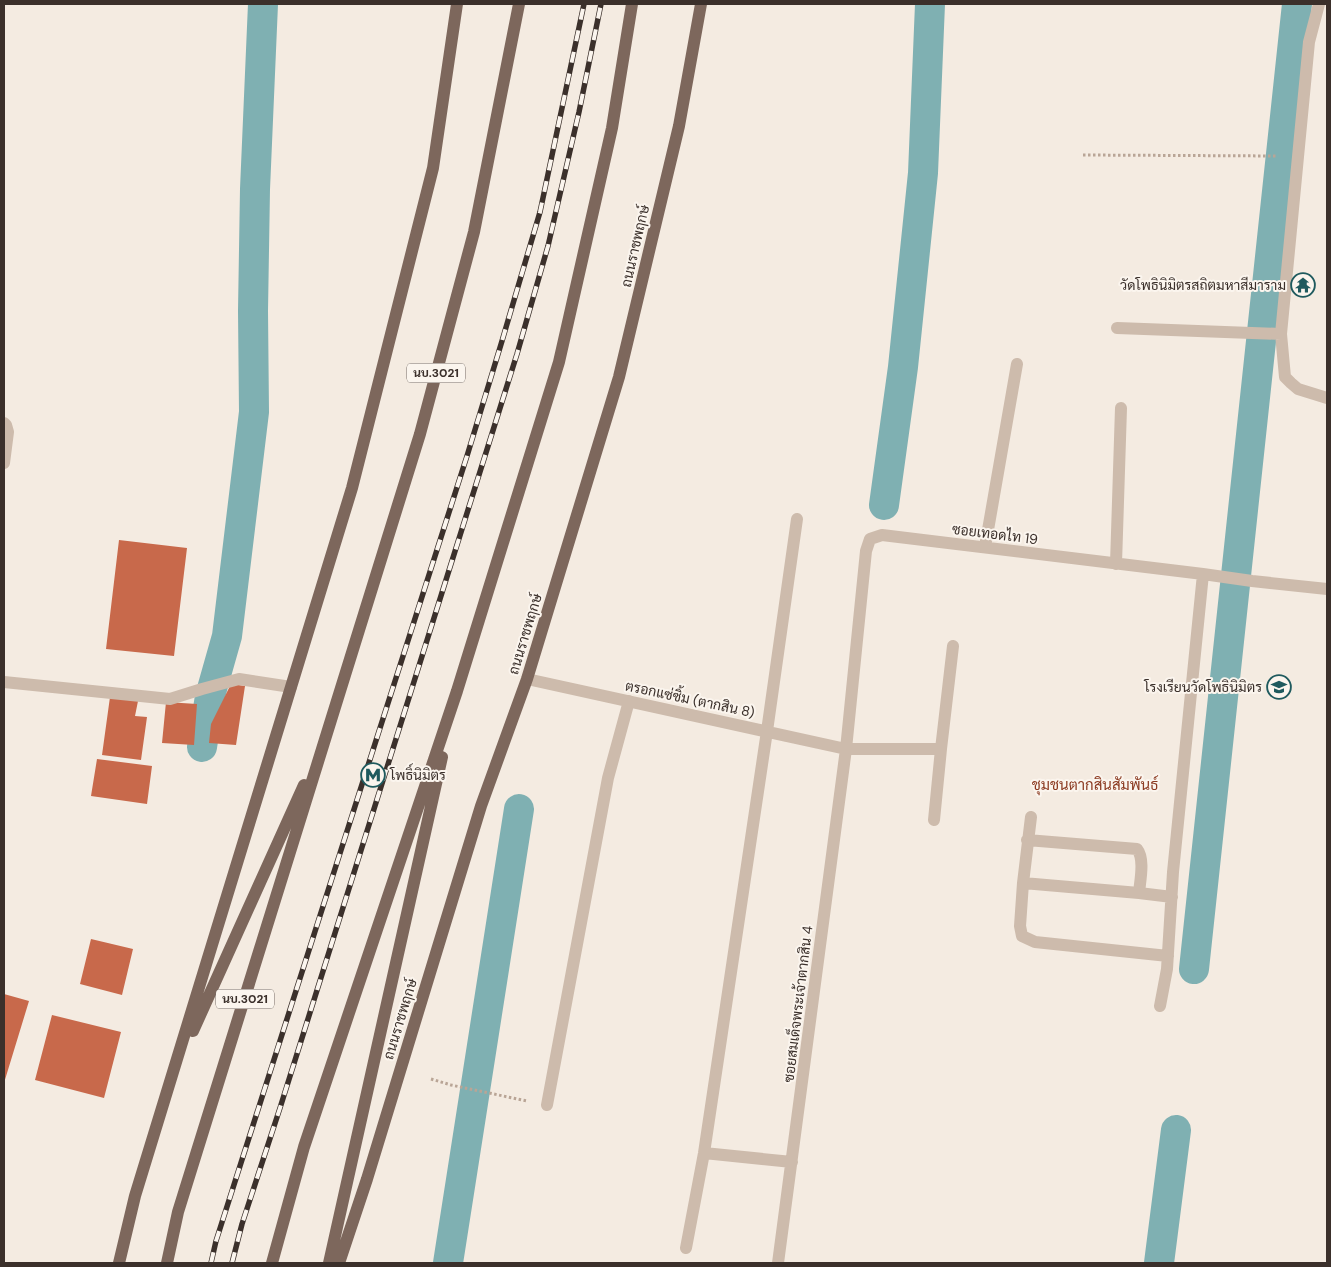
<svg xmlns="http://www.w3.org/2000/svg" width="1331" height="1267" font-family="'DM Sans',Sarabun,sans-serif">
<rect width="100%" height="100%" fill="#f4ebe1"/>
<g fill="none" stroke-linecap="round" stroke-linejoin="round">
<path stroke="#7fb0b2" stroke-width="30" d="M884,505l19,-138 20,-194 7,-169
M202,747l8,-51 17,-60 27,-224 -1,-101 2,-122 8,-185
M1194,969l103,-965
M448,1263l71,-454
M1159,1263l17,-133"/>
</g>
<path fill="#c8694b" d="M119,540l68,8 -13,108 -68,-7z
M231,684l14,2 -9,59 -27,-2 2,-19z
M110,697l28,4 -3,15 12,1 -6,43 -39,-5z
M166,702l31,2 -3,41 -32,-2z
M97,759l55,7 -5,38 -56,-8z
M91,939l42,10 -11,46 -42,-11z
M4,994l25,7 -25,82z
M52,1015l69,17 -17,66 -69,-18z"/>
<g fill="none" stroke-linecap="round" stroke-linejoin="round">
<path stroke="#b9a596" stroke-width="3" stroke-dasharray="2.5 2.5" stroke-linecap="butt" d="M1083,155l195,1
M431,1079l20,6 76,16"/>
<path stroke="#cdbbac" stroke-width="12" d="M1117,328l164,6 4,43 6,6 7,6 29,9
M1281,334l28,-292 10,-38
M4,423l2,2 2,7 -4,31
M985,547l32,-183
M1116,564l5,-156
M527,679l319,70h95
M4,682l166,17 32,-10 37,-10 52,8
M934,820l7,-71 12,-103
M1027,840l110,9c8,10 3,32 2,44
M1023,883l8,-66
M1168,956l-133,-14 -13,-6 -2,-10 3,-43 116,10 33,4
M1160,1006l7,-37 6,-97 30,-298
M547,1105l61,-327 21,-77
M704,1153l88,9
M686,1248l18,-95 63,-422 30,-212
M778,1263l68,-514 20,-198 4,-12 12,-4 321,39 49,7 75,8"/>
<path stroke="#7d675c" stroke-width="12" d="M193,1031l111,-246
M119,1263l16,-67 217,-708 81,-320 24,-164
M167,1263l11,-51 242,-778 54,-202 45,-228
M272,1263l32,-116 153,-456 102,-329 53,-234 20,-124
M329,1263l113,-506
M339,1263l28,-84 114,-373 46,-127 92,-302 60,-251 22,-122"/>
<g stroke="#3b302b" stroke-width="5.5">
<path id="rail" d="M211,1263l5,-22 251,-785 35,-115 38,-129 44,-208
M232,1263l10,-39 38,-116 237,-754 31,-108 31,-134 22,-108"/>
</g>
<use href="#rail" stroke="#fbf5ee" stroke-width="4" stroke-dasharray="11" stroke-linecap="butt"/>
</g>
<defs>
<g id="temple-ring" transform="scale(1.25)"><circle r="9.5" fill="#fbf5ee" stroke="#1f5a5e" stroke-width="1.5"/><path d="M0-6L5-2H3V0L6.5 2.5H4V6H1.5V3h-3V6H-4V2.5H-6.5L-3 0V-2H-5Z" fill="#1f5a5e"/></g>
<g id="school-ring" transform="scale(1.25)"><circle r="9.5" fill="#fbf5ee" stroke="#1f5a5e" stroke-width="1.5"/><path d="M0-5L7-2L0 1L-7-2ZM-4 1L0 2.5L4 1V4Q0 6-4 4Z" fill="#1f5a5e"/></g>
<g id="metro-ring" transform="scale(1.25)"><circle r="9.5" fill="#fbf5ee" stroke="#1f5a5e" stroke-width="1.5"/><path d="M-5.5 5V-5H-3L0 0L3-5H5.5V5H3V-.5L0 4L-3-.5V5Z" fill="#1f5a5e"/></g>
</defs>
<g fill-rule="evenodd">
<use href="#temple-ring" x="1303" y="285"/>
<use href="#school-ring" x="1279" y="687"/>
<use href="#metro-ring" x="373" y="775"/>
</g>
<g text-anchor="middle" stroke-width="4" stroke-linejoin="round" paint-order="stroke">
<g fill="#fbf5ee" stroke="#756b66" stroke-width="1">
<rect x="407" y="363.5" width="58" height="19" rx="4"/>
<rect x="216" y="989.5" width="58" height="19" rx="4"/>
</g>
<g font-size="12" font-weight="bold" fill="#3b302b">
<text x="436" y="377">นบ.3021</text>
<text x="245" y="1003">นบ.3021</text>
</g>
<g font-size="14" fill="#3b302b" stroke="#fbf5ee">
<text transform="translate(635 246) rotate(-77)" y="5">ถนนราชพฤกษ์</text>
<text transform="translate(995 534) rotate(7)" y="5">ซอยเทอดไท 19</text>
<text transform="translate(525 634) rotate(-73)" y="5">ถนนราชพฤกษ์</text>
<text transform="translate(690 699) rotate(12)" y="5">ตรอกแซ่ซิ้ม (ตากสิน 8)</text>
<text transform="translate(798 1004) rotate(-83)" y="5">ซอยสมเด็จพระเจ้าตากสิน 4</text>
<text transform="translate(400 1019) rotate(-73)" y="5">ถนนราชพฤกษ์</text>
</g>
<g font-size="14" fill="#3b302b" stroke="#fbf5ee" text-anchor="end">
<text x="1286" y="290">วัดโพธินิมิตรสถิตมหาสีมาราม</text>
<text x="1262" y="692">โรงเรียนวัดโพธินิมิตร</text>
<text x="390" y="780" text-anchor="start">โพธิ์นิมิตร</text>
</g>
<g font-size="15" fill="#8c3b22" stroke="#fbf5ee">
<text x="1095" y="790">ชุมชนตากสินสัมพันธ์</text>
</g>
</g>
<rect width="1331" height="1267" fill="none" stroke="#3b302b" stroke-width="10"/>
</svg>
